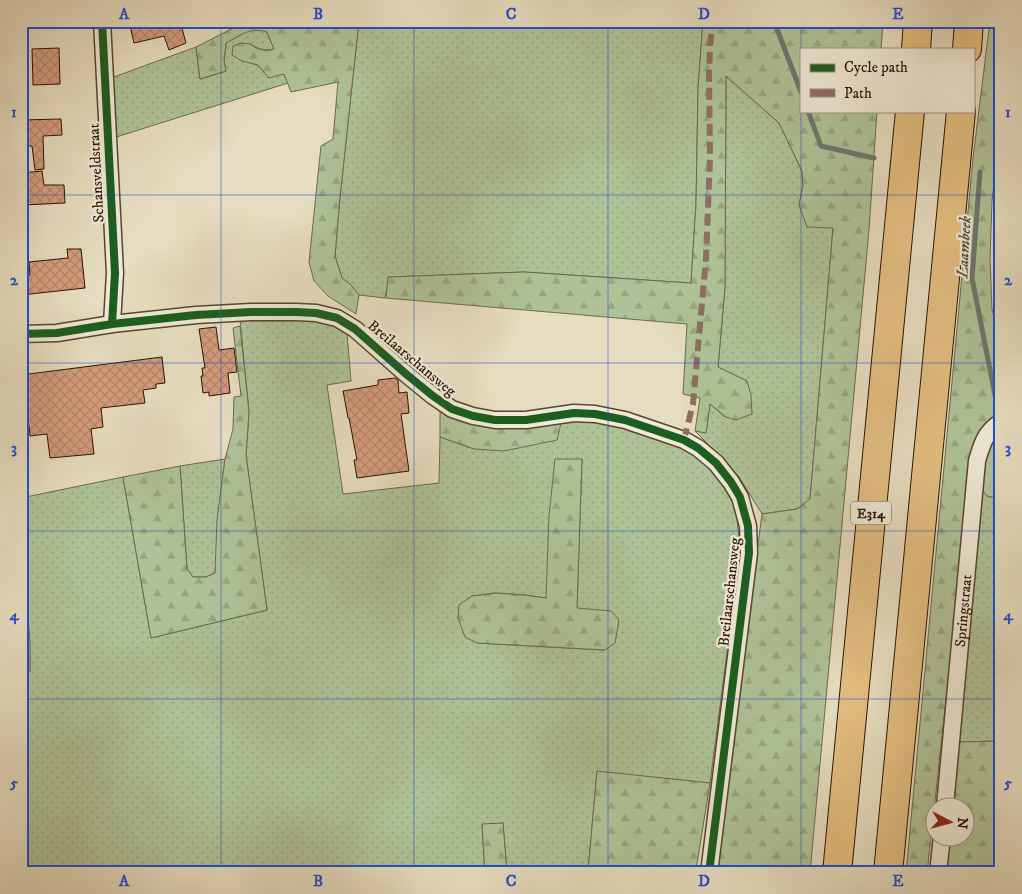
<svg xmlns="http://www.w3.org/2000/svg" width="1022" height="894" font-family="'IM FELL DW Pica',serif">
<defs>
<pattern id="grass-dots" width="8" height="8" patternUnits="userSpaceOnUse" patternTransform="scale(1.25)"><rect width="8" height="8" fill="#afc297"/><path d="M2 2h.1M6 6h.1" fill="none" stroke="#97a680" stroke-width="1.8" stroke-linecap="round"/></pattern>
<pattern id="forest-firs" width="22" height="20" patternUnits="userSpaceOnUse" patternTransform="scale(1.25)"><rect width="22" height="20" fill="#afc297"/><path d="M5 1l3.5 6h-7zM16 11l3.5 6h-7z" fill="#97a680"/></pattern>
<pattern id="building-cross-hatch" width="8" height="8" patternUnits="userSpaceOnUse" patternTransform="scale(1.25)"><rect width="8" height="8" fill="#d49c7c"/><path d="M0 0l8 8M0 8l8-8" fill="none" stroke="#b68569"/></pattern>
</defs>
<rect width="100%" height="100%" fill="#e7ddc0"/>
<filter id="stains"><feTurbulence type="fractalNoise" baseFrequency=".004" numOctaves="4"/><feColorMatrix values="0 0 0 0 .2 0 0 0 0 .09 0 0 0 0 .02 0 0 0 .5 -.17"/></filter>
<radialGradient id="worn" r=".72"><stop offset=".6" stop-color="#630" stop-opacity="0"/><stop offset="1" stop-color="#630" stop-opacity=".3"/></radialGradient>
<path fill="url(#grass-dots)" stroke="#6c6a4c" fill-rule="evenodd" d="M359,21h344l-5,67 -2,115 -5,80 -167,-11 -135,5 -4,21 -26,-3 -9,-11 -8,-6 -7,-22 5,-59z
M258,29l9,3 7,17c-10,2 -15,0 -24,-5l1,19 33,11 4,9 -175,55 -2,-60 85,-31 4,32 26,-8 -2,-10 2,-18 23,-13z
M726,76l53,47 23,48 1,15 -4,19 34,23 -23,272 -13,9 -35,5 -23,-37 -17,-19 -27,-27 11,1 4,-28 15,13 22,-36 -29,-14 7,-80z
M312,319l27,8 8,7 4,47 -24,4 16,109 96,-11 1,-46 34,12 88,-30 46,3 67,22 19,10 15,11 21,26 6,20 3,26 -3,47 -26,199 -113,-11 -9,100 -2,1h-79l-4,-50 -21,2 3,48h-464v-198l9,-4c0,-58 -9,-115 -9,-173l102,-21 28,161 116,-28 -21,-155 3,-43 -9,-92zM582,459l-5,149 28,42 -128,-7 -5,-47 24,-3 28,2 22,3z
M225,459l-10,114 -9,4h-13l-6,-8 -7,-103z
M980,488l7,8 14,3v242l-44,1z
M648,866l48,4v3h-49z"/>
<path fill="url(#forest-firs)" stroke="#6c6a4c" d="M247,21h112l-19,176 -5,59 7,22 8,6 9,11 -3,19 -28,-18 -14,-15 -5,-19 12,-116 12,-7 5,-57 -47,10 -7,-18 -15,4 -11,-13 -16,-4 -10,-6 1,-9 8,-3 9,1 6,4 10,3 8,-2 -7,-17c-18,-5 -26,3 -41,11l-2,18 2,10 -26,8 -4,-32z
M703,21h180l-2,28h-80v62h76l-8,119 -59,643h-95l47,-359 35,-5 13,-10 23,-271 -26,-1 -8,-22 4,-19 -1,-15 -23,-48 -53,-47 -1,211 -7,80 29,14 4,14 1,19 -16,6 -10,-3 -16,-13 -4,29 -11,-2 5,-33 -17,-4 4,-70 -301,-26 2,-21 136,-5 167,11 5,-80 2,-115z
M990,21h11v100l-9,80 -2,57 2,51 9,41v63l-18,15 -28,191 -28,254h-21l67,-715z
M240,326l9,86 -3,43 21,155 -116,28 -28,-161 57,-11 7,103 6,8h13l9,-4 2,-53 8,-61 8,-30 1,-32 7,-1 -8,-68z
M440,410l122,9 -5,21 -53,11 -30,-2 -34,-12z
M1001,432v67l-14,-3 -7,-8c3,-21 3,-41 21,-56z
M555,459h27l-5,149 34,3 8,9 -4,23 -10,7 -128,-7 -12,-6 -7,-19 1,-13 13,-9 23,-3 29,2 22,3 3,-82z
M21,527l9,117v27l-9,4z
M1001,741v132h-58l4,-36 17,-1v-30h-14l7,-64z
M597,771l113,12 -14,87 -48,-4 -1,7h-61l2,-2z
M503,823l4,50h-22l-3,-49z"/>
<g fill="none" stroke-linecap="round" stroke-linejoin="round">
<path stroke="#6c776f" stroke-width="5" d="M774,21l27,71
M808,111l13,35 53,12
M980,172l-8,106 23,117 6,16"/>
</g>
<path fill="url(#building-cross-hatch)" stroke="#2a1200" d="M129,21h51l6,22 -17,7 -5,-14 -30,7z
M59,48l1,36 -27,1 -1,-36z
M61,119l1,16 -19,1 1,33 -9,1 -3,-24h-11v-26z
M42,171l2,14h20l1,18 -43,2 -1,-32z
M67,249h14l4,39 -64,7v-19l9,-1 -1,-13 39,-4z
M216,327l3,23 15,-2 3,24 -9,1 2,20 -21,3v-4l-6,1 -2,-17h2l-1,-8h3l-6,-39z
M162,357l3,26 -9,1v4l-13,2 2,13 -44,5 2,19 -12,2 3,25 -44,4 -3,-24 -17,2 -1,-11 -8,1v-51z
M395,378l3,2 1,13 8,-1 2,21 -8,1 8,57 -52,7 -3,-18h3l-8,-42h-1l-5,-27 35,-6v-5z"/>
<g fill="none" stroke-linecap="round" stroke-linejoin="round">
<g stroke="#594530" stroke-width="19">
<g id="minor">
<path d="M102,21l13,252 -3,51"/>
<path d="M21,334l36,-1 55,-9 84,-9 55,-3h45l20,1 21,5 18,11 51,45 27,22 19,13 21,7 22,4h31l48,-7 21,1 30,6 59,20 14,8 18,15 15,19 9,15 8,29 1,27 -40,320"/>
<path id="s1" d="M945,806l32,-345c5,-17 8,-29 24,-39"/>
<path d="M938,873l4,-37"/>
</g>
</g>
<g stroke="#2a1200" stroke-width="30">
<path id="motorway" d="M916,49l2,-28
M967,49l2,-28
M837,873l73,-762
M888,873l73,-762"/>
</g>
<use href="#minor" stroke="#efe9d6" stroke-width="16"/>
<use href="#motorway" stroke="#e4be80" stroke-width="28"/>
<path stroke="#8d6e63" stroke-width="6" stroke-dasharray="12 6" stroke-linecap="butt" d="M684,440l9,-36 13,-146 4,-100 -1,-82 1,-31 3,-24"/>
<g stroke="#efe9d6" stroke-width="11">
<path id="cycleway" d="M102,21l13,252 -3,51
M21,334l36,-1 55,-9 84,-9 55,-3h45l20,1 21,5 18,11 51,45 27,22 19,13 21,7 22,4h31l48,-7 21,1 30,6 59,20 14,8 18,15 15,19 9,15 8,29 1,27 -40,320"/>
</g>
<use href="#cycleway" stroke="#1b5e20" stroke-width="8"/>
</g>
<path fill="none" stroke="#1d4ed8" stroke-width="1" stroke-opacity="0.55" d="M221,21v852M414,21v852M608,21v852M801,21v28M801,111v762M21,195h980M21,363h980M21,531h980M21,699h980"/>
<g text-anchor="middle" stroke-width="4.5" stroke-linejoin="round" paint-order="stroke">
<rect fill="#efe9d6" stroke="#655240" stroke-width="1" x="851" y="501.5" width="40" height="23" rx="4"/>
<g font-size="14" font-weight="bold" fill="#2a1200">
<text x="871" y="518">E314</text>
</g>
<g font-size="15" fill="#2a1200" stroke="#efe9d6">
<text transform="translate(96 173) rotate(-93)" y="5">Schansveldstraat</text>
<text transform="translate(412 358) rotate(40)" y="5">Breilaarschansweg</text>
<text transform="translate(729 592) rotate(-84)" y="5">Breilaarschansweg</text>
<text dy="5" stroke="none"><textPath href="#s1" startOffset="196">Springstraat</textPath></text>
</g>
<g font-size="16" font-style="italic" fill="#504d41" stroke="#efe9d6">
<text transform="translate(963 247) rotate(-87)" y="6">Laambeek</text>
</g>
</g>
<rect width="1022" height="894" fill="none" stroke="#e7ddc0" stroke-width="55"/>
<rect x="800" y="48" width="175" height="65" fill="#efe9d6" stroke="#a09380"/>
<rect x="810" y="64" width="25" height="8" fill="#1b5e20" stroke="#a09380"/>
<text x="844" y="72" font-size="15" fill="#2a1200">Cycle path</text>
<rect x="810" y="89" width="25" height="8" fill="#8d6e63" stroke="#a09380"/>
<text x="844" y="98" font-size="15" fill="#2a1200">Path</text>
<g transform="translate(950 822) rotate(96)"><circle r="24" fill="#efe9d6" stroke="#a09380"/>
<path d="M0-4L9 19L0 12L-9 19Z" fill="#8f2418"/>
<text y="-8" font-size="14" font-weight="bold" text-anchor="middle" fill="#2a1200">N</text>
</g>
<rect x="28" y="28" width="966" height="838" fill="none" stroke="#1d4ed8" stroke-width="2"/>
<g font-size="16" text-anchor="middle" font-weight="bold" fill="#1d4ed8">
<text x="124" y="19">A</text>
<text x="318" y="19">B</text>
<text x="511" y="19">C</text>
<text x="704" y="19">D</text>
<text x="898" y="19">E</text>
<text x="14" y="117">1</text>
<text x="1008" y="117">1</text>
<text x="14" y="285">2</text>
<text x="1008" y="285">2</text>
<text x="14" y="453">3</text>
<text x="1008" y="453">3</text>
<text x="14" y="620">4</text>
<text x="1008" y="620">4</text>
<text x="14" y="788">5</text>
<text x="1008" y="788">5</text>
<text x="124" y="886">A</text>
<text x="318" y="886">B</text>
<text x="511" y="886">C</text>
<text x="704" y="886">D</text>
<text x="898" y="886">E</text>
</g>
<rect width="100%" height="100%" filter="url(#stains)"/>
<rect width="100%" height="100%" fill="url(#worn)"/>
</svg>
